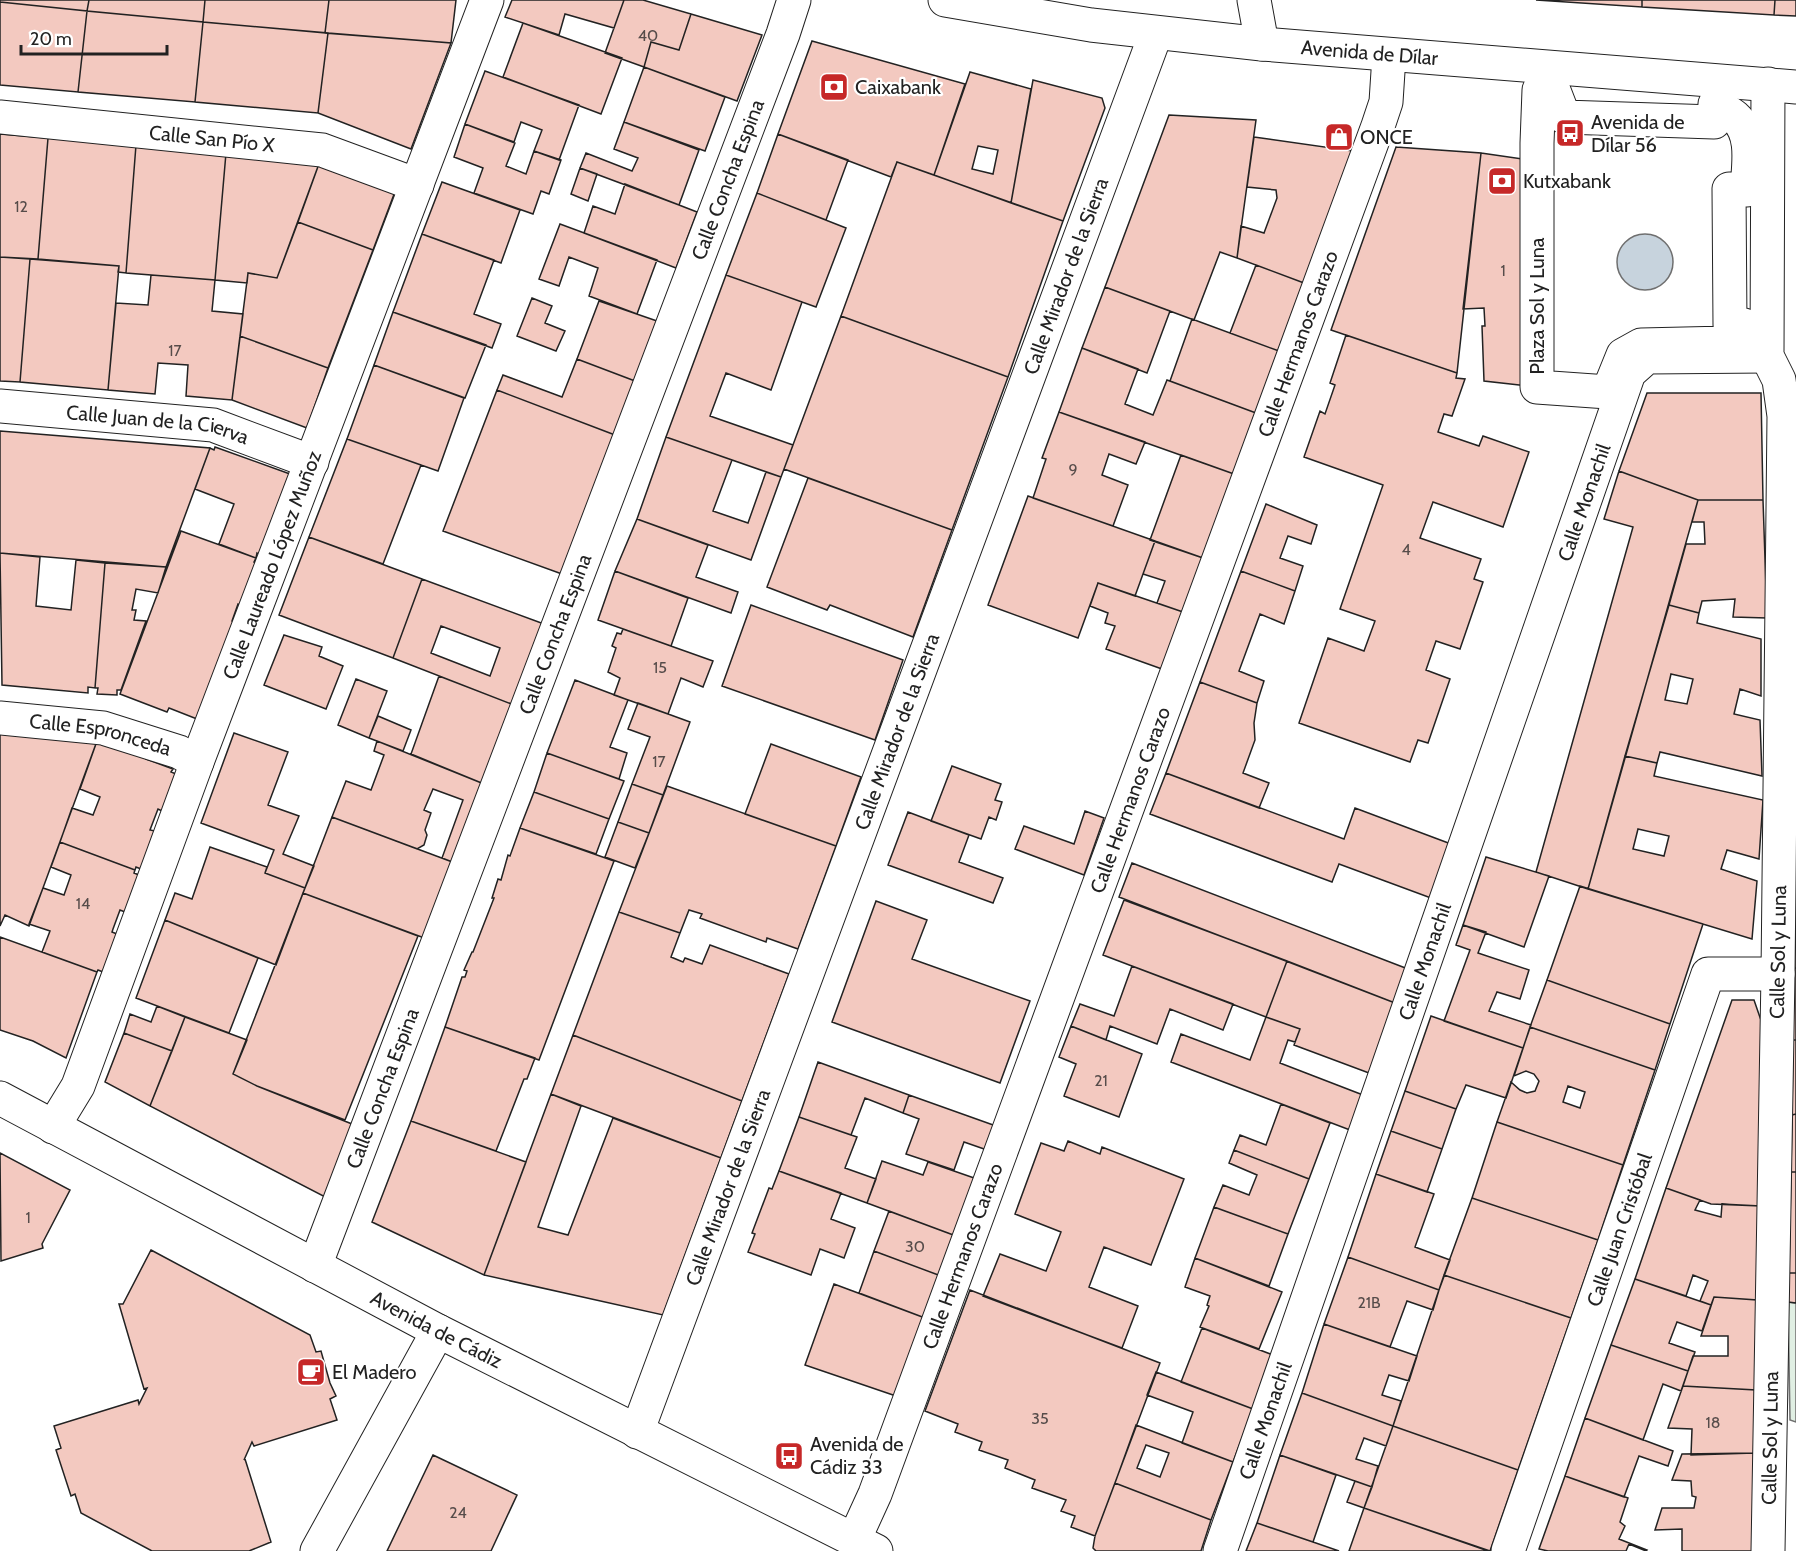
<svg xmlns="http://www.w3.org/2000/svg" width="1796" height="1551" font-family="Cabin,sans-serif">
<rect width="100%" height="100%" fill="#fff"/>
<path fill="#e0efe3" stroke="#6f6f6f" stroke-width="1.5" d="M1788,1302l8,1v119l-6,-2z"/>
<path fill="#c7d3dd" stroke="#6f6f6f" stroke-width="1.5" d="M1617 262a28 28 0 1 1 56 0a28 28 0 1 1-56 0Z"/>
<path fill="#f3c9c0" stroke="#222" stroke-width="1.5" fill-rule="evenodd" d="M0,0h89l-2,11 -87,-9z
M89,0h116l-2,22 -116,-11z
M205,0h124l-4,33 -122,-11z
M329,0h127l-5,43 -126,-10z
M512,0h112l-10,28 -49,-14 -6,21 -54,-18z
M624,0h19l48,14 -12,36 -28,-8 -7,25 -39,-14z
M1536,0h106v7z
M1642,0h133l-1,15 -132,-8z
M1775,0h21v16l-22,-1z
M0,2l87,9 -9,81 -78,-7z
M87,11l116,11 -8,80 -117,-10z
M691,14l71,21 -25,66 -93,-34 7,-25 28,8z
M203,22l125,11 -10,80 -123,-11z
M523,23l99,35 -21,56 -98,-37z
M328,33l123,10 -40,106 -93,-36z
M812,41l153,43 -31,91 -37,-13 -6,15 -113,-43z
M644,67l81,30 -20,54 -81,-29z
M485,71l94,34 -20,55 -25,-9 8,-21 -21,-8 -7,20 -49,-18z
M970,72l61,17 -20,114 -77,-28zM978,146l20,4 -5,24 -21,-5z
M1033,80l69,18 3,10 -42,113 -52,-18z
M1169,115l87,5 -19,138 -17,-6 -26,68 -89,-33z
M624,122l75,28 -20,55 -99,-37 6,-15 46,18 6,-13 -24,-9z
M465,124l50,19 -9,23 20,8 8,-23 27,9 -12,34 -8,-3 -8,23 -59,-21 9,-25 -29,-11z
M0,134l48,4 -10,121 -38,-2z
M778,134l70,26 -22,60 -69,-27z
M1254,137l99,14 -49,132 -67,-25 4,-32 23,7 13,-35 -1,-8 -29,-3z
M48,138l88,7 -10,128 -8,-1 1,-6 -81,-7z
M136,145l90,8 -11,127 -89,-7z
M1396,147l85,6 -24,220 -126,-43z
M226,153l94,8 -43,117 -29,-5 -1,10 -32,-3z
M1481,153l56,8v226l-53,-6 -2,-55h3l-1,-18 -21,1z
M320,161l76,28 -23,61 -75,-28z
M897,162l166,59 -55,156 -167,-61z
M580,168l17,6 -9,27 -17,-7z
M442,182l78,28 -19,53 -79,-29z
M625,184l72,28 -21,56 -92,-35 9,-27 22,8z
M757,193l89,35 -30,79 -90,-32z
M298,222l75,28 -45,118 -88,-32 8,-63 29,5z
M560,224l97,36 -20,54 -48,-18 9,-28 -29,-11 -10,29 -20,-7z
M422,234l72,26 -20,54 27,10 -9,24 -99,-36z
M0,257l30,2 -10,123 -20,-1z
M30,259l89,7 -11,124 -88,-8z
M1256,265l48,18 -25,68 -49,-18z
M151,275l64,5 -3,31 31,3 -11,86 -46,-4 2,-31 -30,-2 -3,31 -47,-4 8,-87 32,2z
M726,275l76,27 -31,88 -45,-17 -16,43 83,29 -12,32 -115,-40z
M1105,287l65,24 -23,62 -65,-25z
M532,298l20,8 -7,17 20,8 -9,20 -39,-15z
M599,301l58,20 -22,60 -58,-22z
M393,312l93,33 -21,53 -91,-33z
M841,316l167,61 -56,153 -168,-61z
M1192,319l87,32 -23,62 -86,-32z
M1346,335l111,38 -1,5 9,1 -13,37 -8,-2 -6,18 41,14 4,-10 46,16 -26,75 -70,-25 -13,36 61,21 -7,20 9,3 -23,67 -24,-8 -10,29 24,9 -22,64 -10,-3 -8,22 -111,-39 29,-85 36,13 11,-30 -35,-12 43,-124 -79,-28 16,-46 5,3 10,-29 -5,-2z
M240,336l88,32 -21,60 -75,-28z
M1082,348l56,21 -13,35 28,11 14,-35 89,33 -22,61 -175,-62z
M577,359l58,22 -20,54 -118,-45 6,-15 59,22z
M374,365l90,33 -26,73 -91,-32z
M497,390l118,45 -53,139 -119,-43z
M1647,393h114l2,107h-65l-79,-29z
M1059,412l86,30 -9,22 -27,-10 -7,21 26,10 -15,41 -80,-28 13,-39 -4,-1z
M0,431l210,17 -44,119 -166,-14z
M666,437l66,23 -19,51 35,12 18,-51 15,5 -30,83 -114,-41z
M347,439l74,26 -38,99 -74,-27z
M215,447l75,27 -30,81 -3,-2 -1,5 -37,-14 15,-40 -39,-15 15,-41 4,2z
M1181,455l53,19 -31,84 -53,-18z
M1619,471l79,29 -110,389 -52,-17 97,-345 -29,-8z
M808,478l144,52 -39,107 -83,-32 -3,5 -60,-23z
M1028,496l127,45 -20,55 -37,-13 -20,55 -90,-33z
M1698,500h65l4,118 -34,-1 2,-18 -33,2 -3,12 -30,-8 17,-61h19l-1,-22h-12z
M1266,504l51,21 -6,19 -23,-8 -8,22 23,8 -8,25 -54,-20z
M637,519l71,26 -12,32 42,15 -7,21 -116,-42z
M181,531l75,27 -2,4 4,1 -16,43 -4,-2 -6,17 3,1 -38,97 -28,-11 -2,4 -47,-18z
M309,537l113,42 -29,79 -114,-43z
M1155,541l48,17 -20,54 -26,-9 8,-22 -22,-7z
M0,553l40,4 -4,49 35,4 5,-50 29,3 -10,125 -7,-1v6l-86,-8z
M105,563l61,4 -8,26 -22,-4 -4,21h4l-2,10 12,1 -25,69h-4v5l-20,-1 1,-6h-3z
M615,571l73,27 -17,48 -73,-26z
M1241,571l54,20 -11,33 -24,-10 -21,57 25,10 -7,22 -57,-21z
M422,579l122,45 -30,81 -121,-47zM441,626l59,22 -10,28 -59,-23z
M1098,583l85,29 -21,57 -56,-20 9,-23 -10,-3 3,-10 -18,-7z
M751,605l152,55 -28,80 -153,-54z
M1669,605l30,8 -2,10 64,16v57l-21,-7 -6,25 26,6 2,56 -102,-24 -3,11 -32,-7zM1671,674l22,5 -6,25 -22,-4z
M623,629l90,32 -10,26 -22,-9 -13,36 -54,-19 6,-17 -12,-6 8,-24 -4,-2 5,-13 4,1z
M284,635l38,12 -3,9 24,10 -17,43 -62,-24z
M439,676l75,29 -30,79 -73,-30z
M356,679l31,12 -18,47 -31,-13z
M575,680l53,20 -18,47 17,6 -8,26 -72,-26z
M1200,682l57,21 -3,20 1,17 -12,33 26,10 -10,25 -93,-35z
M638,703l52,19 -27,73 -31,-11 18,-47 -22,-8z
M378,716l33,14 -8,21 -34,-13z
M0,733l97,8 -68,185 -24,-11 -5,11z
M234,733l54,19 -20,53 31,11 -16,38 31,12 -9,22 -40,-15 9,-23 -73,-27z
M97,741l52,12 -3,6 27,10 -2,3 5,2 -14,37 -4,-2 -8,21 5,1 -14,38 -5,-2 -1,3 -75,-28 12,-34 21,7 7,-18 -20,-8z
M377,741l107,43 -29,79 -13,-5 21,-58 -30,-11 -9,21 7,3 -6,17 2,5 -3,10 -7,4 -85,-32 14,-36 25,9 13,-35 -10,-4z
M771,744l90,33 -25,69 -91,-32z
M547,753l77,28 -15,38 -75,-27z
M1625,756l32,7 -3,13 109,24 -4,59 -32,-9 -6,19 36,12 -5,58 -164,-50zM1638,829l31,7 -5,20 -31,-7z
M952,766l49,18 -6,16 7,2 -6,18 -7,-3 -8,22 -50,-18z
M1166,773l178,66 11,-31 96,36 -20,54 -92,-34 -7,18 -182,-68z
M632,784l31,11 -14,38 -31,-11z
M667,786l169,60 -38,103 -31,-11 -1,4 -66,-24 2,-4 -13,-4 -9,23 -61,-21z
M534,792l75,27 -13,35 -76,-26z
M1085,811l19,7 -20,57 -69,-26 9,-23 50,18z
M908,812l61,23 -10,27 44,16 -10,25 -105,-38z
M332,817l123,46 -28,76 -124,-46z
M618,822l31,11 -14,35 -30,-11z
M520,828l94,33 -75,199 -94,-33 17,-50h3l2,-6 -3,-1 8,-18h1l21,-54h-2l6,-19 3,1 7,-25 2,1z
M60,842l75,28 -1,3 5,2 -14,37 -5,-2 -7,19 -1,3 5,2 -14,38 -5,-2 -1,2 -55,-20 8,-21 -21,-7 14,-36 21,7 7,-20 -20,-8z
M210,847l57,20 -2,6 40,15 -29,77 -111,-45 10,-27 17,6z
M1486,857l63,19 -25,71 -61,-22z
M1132,863l276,106 -13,34 -276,-106z
M1580,886l123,38 -33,100 -123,-44z
M1796,887v81h-2z
M303,893l115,43 -73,184 -88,-34 -24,-12z
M1124,900l163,61 -21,56 -163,-62z
M876,901l51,19 -15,39 118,42 -30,82 -168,-61z
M619,912l61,21 -9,24 12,5 2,-4 17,6 8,-19 79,29 -47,127 -169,-66z
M165,920l93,38 -29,75 -93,-35z
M1463,925l23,7 -8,21 51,17 -9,29 -23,-7 -8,19 42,14 -8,23 -79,-27 26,-71 -14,-5z
M0,937l97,35 -31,86 -33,-17 -33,-11z
M1287,961l108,42 -26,70 -75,-28 6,-16 -34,-12z
M1132,966l101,38 -10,26 -53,-21 -13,35 -47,-18 -4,14 -35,-14 9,-22 34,12z
M1794,968h2v72h-3z
M1547,980l123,44 -15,46 -125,-43z
M1732,1000h22l10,29 -4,177 -49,-2 -45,-16z
M157,1006l28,11 -13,34 -48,-18 6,-19 21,8z
M1431,1016l92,32 -17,50 -40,-13 -10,24 -51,-18z
M185,1017l62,23 -14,34 24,12 100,40 -28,73 -179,-93z
M1266,1017l34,12 -5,13 -7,-2 -8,23 83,32 -13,35 -179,-68 10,-28 69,26z
M1071,1026l71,28 -23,63 -55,-21 12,-32 -17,-7z
M445,1027l90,31 -8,21h-3l-28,72 -85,-30z
M1530,1027l125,43 -32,95 -126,-43 14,-40 9,8 7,3 8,-2 4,-10 -5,-7 -8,-3 -12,5zM1568,1086l17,6 -5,16 -17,-6z
M124,1033l48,18 -22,55 -45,-24z
M573,1035l169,66 -21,57 -170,-64z
M1793,1040h3v74l-4,1z
M818,1062l91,33 -6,18 -38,-15 -14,37 -52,-18z
M1405,1091l51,18 -14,40 -51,-18z
M551,1094l30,12 -43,121 30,8 45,-117 108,40 -58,157 -179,-40z
M909,1095l87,31 -9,24 -23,-8 -10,28 -48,-16 13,-35 -16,-6z
M1281,1104l49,19 -21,56 -75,-29 6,-15 26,10z
M1796,1114v58h-5l1,-57z
M799,1117l58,20 -12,31 31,11 -9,24 -88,-32z
M411,1121l115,41 -42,113 -112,-53z
M1497,1122l126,43 -25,75 -126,-42z
M1391,1131l51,18 -15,43 -51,-18z
M1068,1141l32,13 2,-7 82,32 -33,86 -47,-18 -15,40 49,19 -16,42 -139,-52 17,-42 46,17 15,-39 -46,-18 26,-71 23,8z
M1234,1150l75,29 -21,55 -74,-27 9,-22 26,10 8,-20 -28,-12z
M0,1153l70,37 -28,54 1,4 -42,13z
M882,1161l41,14 5,-13 49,17 -21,57 -89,-33z
M779,1171l62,22 -10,26 24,9 -11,30 -24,-9 -9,26 -63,-23 7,-18 -3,-1 17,-45 3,1z
M1791,1172h5v101h-7z
M1376,1174l58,20 -19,53 35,13 -11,30 -91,-33z
M1666,1188l34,12 -5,10 26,7 1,-13 38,2 -3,94 -43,-3 -3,8 -11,-4 8,-20 -15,-6 -7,21 -51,-17z
M1472,1198l126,42 -27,78 -127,-43z
M1214,1207l74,27 -19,52 -74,-28z
M889,1211l67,25 -15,40 -67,-25z
M151,1250l159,85 6,17 5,-1 9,32 6,13 -6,3 7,21 -83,26 -2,-4 -8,18 1,-1 26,83 -22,9h-97l-71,-38 -6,-19 -4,2 -15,-46 5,-2 -7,-22 84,-26 1,4 8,-16 -3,1 -25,-85h4z
M874,1251l67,25 -16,42 -66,-25z
M1348,1257l91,33 -6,20 -26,-9 -17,46 -66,-23z
M1195,1258l87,34 -23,57 -59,-22 9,-21 -2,-1 3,-9 -25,-9z
M1789,1273h7v30l-8,-1z
M1444,1275l127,43 -53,152 -125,-44z
M1635,1279l76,26 -9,26 -25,-9 -8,21 26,9 -7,19 -77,-26z
M834,1284l91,34 -29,78 -91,-31z
M970,1290l190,73 -65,173 -24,-9 4,-11 -14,-5 5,-11 -34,-12 3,-8 -30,-12 3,-8 -29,-10 3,-8 -27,-10 3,-8 -33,-13z
M1714,1297l43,3 -1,90 -73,-4 10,-30h35v-20h-27z
M1324,1324l93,32 -8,25 -20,-6 -7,20 19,6 -8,25 -91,-33z
M1202,1328l71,27 -20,54 -72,-27z
M1611,1345l77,26 -7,20 -18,-7 -20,56 -58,-22z
M1156,1372l97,37 -20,53 -51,-19 11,-31 -46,-17z
M1683,1386l73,4 -2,63 -63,2 1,-26 -24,-1z
M1302,1393l91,33 -7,20 -22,-8 -8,21 22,7 -6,21 -92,-32z
M1585,1418l88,33 -5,15 -29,-10 -15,41 -59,-21z
M1136,1425l97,37 -22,58 -96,-37zM1146,1445l23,8 -9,24 -23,-9z
M1393,1426l125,44 -28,81 -126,-43z
M1754,1453l-2,98h-70v-22l-27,1 7,-22h32l2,-11 -4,-1 -1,-15 -19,-1 10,-26z
M433,1455l84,40 -26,56h-104z
M1280,1455l56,20 -23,67 -56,-19z
M1565,1476l63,22 -8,24 5,4 -6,13 28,11 -1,1 -17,-7 -3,7h-78l-9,-2z
M1355,1481l17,6 -8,21 -17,-6z
M1115,1483l96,37 -10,31h-105l-3,-3 2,-12z
M1364,1508l110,38 14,5h-139z
M1257,1523l56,19 26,9h-93z"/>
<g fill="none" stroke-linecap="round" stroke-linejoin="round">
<g stroke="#222" stroke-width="35">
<g id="street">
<path d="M1254,0l8,44"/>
<path d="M1539,90l15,1 10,26 150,5 1,-18c6,4 14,8 20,13 20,18 13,49 12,73l-18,-1 1,136h14l-6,14 -11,4 -86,2 -18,10 -15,37 -71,-5v-244z"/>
<path id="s1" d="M0,117l322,33 95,35"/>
<path id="s2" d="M0,406l213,19 99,37"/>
<path id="s3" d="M0,718l103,10 76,24 18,10"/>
<path id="s4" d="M315,1266l468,-1232 11,-34"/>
<path id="s5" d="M637,1432l519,-1399"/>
<path id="s6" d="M854,1540l21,-46 503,-1368 8,-24 3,-46"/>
<path id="s7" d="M1508,1551l200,-577h70"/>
</g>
</g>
<g stroke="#222" stroke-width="35">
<g id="secondary">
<path d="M1768,84l-1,272 12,24 5,36 -6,558 -10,577"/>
<path id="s8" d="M0,1098l438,233 438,220"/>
<path id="s9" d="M53,1127l25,-41 119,-324 290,-762"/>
<path d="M317,1551l121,-220"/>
<path id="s10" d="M1220,1551l409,-1178 18,-16 120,-1"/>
</g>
</g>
<g stroke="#222" stroke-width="35">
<g id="primary">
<path id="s11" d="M945,0l146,25 171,19 534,43"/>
</g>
</g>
<use href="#street" stroke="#fff" stroke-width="33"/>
<use href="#secondary" stroke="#fff" stroke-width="33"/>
<use href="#primary" stroke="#fff" stroke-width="33"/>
</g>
<defs>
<g id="bank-square" transform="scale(1.5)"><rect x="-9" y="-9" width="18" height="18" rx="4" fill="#c62828" stroke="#fff"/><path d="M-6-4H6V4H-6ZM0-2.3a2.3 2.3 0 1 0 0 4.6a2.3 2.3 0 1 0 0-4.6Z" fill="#fff"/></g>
<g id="bus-square" transform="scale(1.5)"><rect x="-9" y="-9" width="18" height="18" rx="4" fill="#c62828" stroke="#fff"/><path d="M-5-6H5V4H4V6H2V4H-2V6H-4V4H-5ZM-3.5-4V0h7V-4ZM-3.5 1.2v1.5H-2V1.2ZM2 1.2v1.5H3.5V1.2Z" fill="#fff"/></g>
<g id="shop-square" transform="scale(1.5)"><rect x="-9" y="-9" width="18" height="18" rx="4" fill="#c62828" stroke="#fff"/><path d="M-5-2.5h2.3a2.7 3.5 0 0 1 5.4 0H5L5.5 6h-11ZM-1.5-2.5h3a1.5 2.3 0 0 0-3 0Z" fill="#fff"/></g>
<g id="cafe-square" transform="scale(1.5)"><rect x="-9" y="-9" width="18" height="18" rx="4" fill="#c62828" stroke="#fff"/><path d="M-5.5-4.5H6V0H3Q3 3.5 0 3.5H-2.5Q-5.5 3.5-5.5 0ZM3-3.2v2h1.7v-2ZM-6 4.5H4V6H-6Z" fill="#fff"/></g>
</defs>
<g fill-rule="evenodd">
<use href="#bank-square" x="834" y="87"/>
<use href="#bus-square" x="1570" y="133"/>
<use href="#shop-square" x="1339" y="137"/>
<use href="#bank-square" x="1502" y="181"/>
<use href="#cafe-square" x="311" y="1372"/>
<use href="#bus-square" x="789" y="1456"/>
</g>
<g text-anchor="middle" stroke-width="4.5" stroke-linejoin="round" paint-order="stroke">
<g font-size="16" fill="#564c4a">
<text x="648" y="41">40</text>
<text x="21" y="212">12</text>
<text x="1503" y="276">1</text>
<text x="175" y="356">17</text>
<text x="1073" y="475">9</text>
<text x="1406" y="555">4</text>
<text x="660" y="673">15</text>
<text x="659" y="767">17</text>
<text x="83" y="909">14</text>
<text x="1101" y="1086">21</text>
<text x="28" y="1223">1</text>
<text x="915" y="1252">30</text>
<text x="1369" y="1308">21B</text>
<text x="1040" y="1424">35</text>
<text x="1713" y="1428">18</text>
<text x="458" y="1518">24</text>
</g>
<g font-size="20" fill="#222" stroke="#fff">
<text dy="7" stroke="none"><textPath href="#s11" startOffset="428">Avenida de Dílar</textPath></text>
<text dy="7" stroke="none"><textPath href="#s1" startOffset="213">Calle San Pío X</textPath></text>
<text dy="7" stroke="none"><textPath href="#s4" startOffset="1162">Calle Concha Espina</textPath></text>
<text dy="7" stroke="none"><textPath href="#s5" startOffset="1233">Calle Mirador de la Sierra</textPath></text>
<text transform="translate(1537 306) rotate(-90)" y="7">Plaza Sol y Luna</text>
<text dy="7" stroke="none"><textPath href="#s6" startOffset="1276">Calle Hermanos Carazo</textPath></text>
<text dy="7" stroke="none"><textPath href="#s2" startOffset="159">Calle Juan de la Cierva</textPath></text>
<text dy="7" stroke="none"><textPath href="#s10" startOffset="1110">Calle Monachil</textPath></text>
<text dy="7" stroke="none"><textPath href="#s9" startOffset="604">Calle Laureado López Muñoz</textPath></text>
<text dy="7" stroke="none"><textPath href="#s4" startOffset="676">Calle Concha Espina</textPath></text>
<text dy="7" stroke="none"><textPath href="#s5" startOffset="747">Calle Mirador de la Sierra</textPath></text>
<text dy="7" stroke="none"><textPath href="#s3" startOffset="102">Calle Espronceda</textPath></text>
<text dy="7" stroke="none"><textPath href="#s6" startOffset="790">Calle Hermanos Carazo</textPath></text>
<text transform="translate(1778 952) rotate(-89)" y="7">Calle Sol y Luna</text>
<text dy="7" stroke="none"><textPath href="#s10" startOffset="624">Calle Monachil</textPath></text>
<text dy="7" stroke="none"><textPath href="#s4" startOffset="190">Calle Concha Espina</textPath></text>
<text dy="7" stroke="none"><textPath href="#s5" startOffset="261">Calle Mirador de la Sierra</textPath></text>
<text dy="7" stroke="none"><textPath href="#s7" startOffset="340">Calle Juan Cristóbal</textPath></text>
<text dy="7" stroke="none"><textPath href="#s6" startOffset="304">Calle Hermanos Carazo</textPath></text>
<text dy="7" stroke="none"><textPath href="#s8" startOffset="494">Avenida de Cádiz</textPath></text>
<text dy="7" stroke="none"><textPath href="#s10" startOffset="138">Calle Monachil</textPath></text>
<text transform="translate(1770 1438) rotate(-89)" y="7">Calle Sol y Luna</text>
</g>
<g font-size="20" fill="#222" stroke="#fff" text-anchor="start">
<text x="855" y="94">Caixabank</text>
<text x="1591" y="129">Avenida de<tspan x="1591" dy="23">Dílar 56</tspan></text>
<text x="1360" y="144">ONCE</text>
<text x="1523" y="188">Kutxabank</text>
<text x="332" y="1379">El Madero</text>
<text x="810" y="1451">Avenida de<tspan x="810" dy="23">Cádiz 33</tspan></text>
</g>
</g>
<path d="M21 45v9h146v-9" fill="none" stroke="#222222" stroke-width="3"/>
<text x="30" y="45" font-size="18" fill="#222222" stroke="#ffffff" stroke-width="4.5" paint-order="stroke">20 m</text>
</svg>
